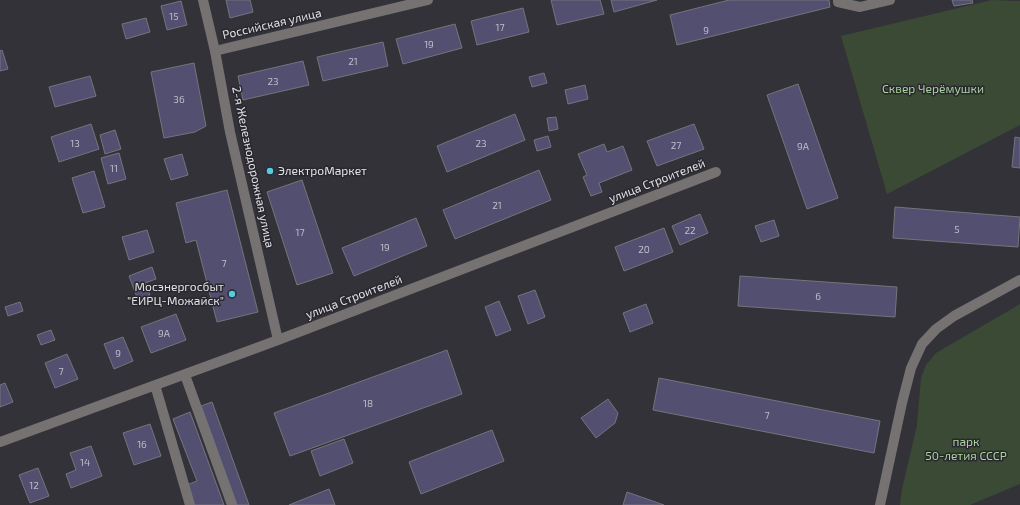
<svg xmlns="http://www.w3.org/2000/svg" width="1020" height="505" font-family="'Exo 2',sans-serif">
<rect width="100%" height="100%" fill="#333239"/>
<path fill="#3a4a35" d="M992,0l28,1v124l-133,69 -46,-158z
M1020,304v180l-50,21h-70l2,-16 15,-64 4,-47 5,-13 10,-12z"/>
<path fill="#534f71" stroke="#75747c" d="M226,0h24l3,12 -23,6z
M551,0h49l4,14 -47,11z
M611,0h46l-43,12z
M729,0h100l1,7 -153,38 -7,-30z
M952,0h20l1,3 -19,3z
M181,1l6,24 -20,5 -6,-24z
M523,8l6,24 -52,13 -6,-24z
M146,18l4,14 -24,7 -4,-15z
M455,24l7,24 -59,16 -7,-25z
M383,42l5,24 -65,15 -6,-24z
M2,50l6,19 -8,2v-20z
M303,61l6,24 -66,15 -5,-24z
M194,63l12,63 -11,6 -31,6 -13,-66z
M544,73l3,10 -15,4 -3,-10z
M90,76l6,20 -41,11 -6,-20z
M798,84l40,114 -31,11 -40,-114z
M585,85l3,14 -20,5 -3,-14z
M515,114l10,26 -78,32 -10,-26z
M556,117l2,12 -9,2 -2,-13z
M91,124l8,25 -40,13 -8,-25z
M694,124l10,25 -47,17 -10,-25z
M115,130l6,19 -16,5 -5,-19z
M548,136l3,11 -14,4 -3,-11z
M1015,137l5,1v30l-8,-1z
M604,144l3,8 16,-6 9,24 -33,13 3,9 -11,4 -8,-19 4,-2 -9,-21z
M119,153l7,26 -18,5 -7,-26z
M182,154l6,21 -17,5 -7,-21z
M539,170l12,30 -96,39 -12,-29z
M94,171l11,36 -22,6 -11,-35z
M302,180l31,93 -36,12 -30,-93z
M227,190l31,122 -41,10 -21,-82 -10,3 -10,-40z
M895,207l125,10 -2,30 -125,-9z
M700,214l8,19 -28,12 -8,-19z
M416,218l11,28 -73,30 -12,-28z
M774,220l5,16 -18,6 -6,-16z
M664,228l9,24 -49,19 -9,-24z
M147,230l7,22 -25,8 -7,-23z
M152,267l4,12 -11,4 5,12 -12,5 -9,-24z
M740,276l157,11 -2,30 -157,-11z
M535,290l10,27 -17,7 -10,-28z
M499,301l12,29 -15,6 -11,-29z
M20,302l3,9 -15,5 -3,-9z
M646,304l7,19 -23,9 -7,-19z
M176,314l10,26 -35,13 -10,-26z
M51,330l4,10 -14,5 -4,-10z
M123,337l10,24 -19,8 -10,-25z
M447,350l15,44 -172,62 -16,-43z
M67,354l11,25 -23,9 -10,-25z
M659,378l221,43 -6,32 -221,-43z
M5,383l8,19 -13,5v-22z
M608,399l10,14 -3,10 -19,15 -15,-20z
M212,402l37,103h-12l-36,-99z
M190,412l34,93h-30l-7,-20 10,-4 -24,-62z
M150,424l11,32 -27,9 -11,-32z
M492,430l12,31 -83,33 -12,-32z
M344,439l9,24 -33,13 -9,-25z
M91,446l11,30 -31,12 -5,-14 10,-4 -6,-17z
M38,468l11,28 -19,7 -11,-28z
M329,489l6,16h-46z
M627,492l37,13h-41z"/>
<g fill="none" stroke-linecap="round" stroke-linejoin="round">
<path stroke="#767272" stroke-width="10" d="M203,0l12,51 15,81 48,208
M838,0v2l22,5 30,-7
M215,51l213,-51
M185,375l47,130
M155,385l35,120
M0,442l278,-102 438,-168
M880,505l22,-102 9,-35 11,-24 14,-15 18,-13 66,-36"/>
</g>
<g fill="#55cae0" stroke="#29282f" stroke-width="1.5">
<circle cx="270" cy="171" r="4"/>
<circle cx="232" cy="294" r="4"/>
</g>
<g text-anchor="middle" stroke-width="3" stroke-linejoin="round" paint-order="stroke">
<g font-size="10" fill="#bebcc9">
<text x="174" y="20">15</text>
<text x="500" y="31">17</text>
<text x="706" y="34">9</text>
<text x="429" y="48">19</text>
<text x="353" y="65">21</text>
<text x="273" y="85">23</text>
<text x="179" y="103">36</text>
<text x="75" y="147">13</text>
<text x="481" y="147">23</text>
<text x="676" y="149">27</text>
<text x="803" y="150">9А</text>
<text x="114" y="172">11</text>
<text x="497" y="209">21</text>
<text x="957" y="233">5</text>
<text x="690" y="234">22</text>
<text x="300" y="236">17</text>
<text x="385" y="251">19</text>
<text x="644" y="253">20</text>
<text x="224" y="267">7</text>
<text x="818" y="300">6</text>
<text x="164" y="337">9А</text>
<text x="118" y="357">9</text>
<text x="61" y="375">7</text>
<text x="368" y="407">18</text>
<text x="767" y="419">7</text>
<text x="142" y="448">16</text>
<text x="85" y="466">14</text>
<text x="34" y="489">12</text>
</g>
<g font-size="12" fill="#e2e1e6" stroke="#29282f">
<text transform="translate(272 24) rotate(-13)" y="4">Российская улица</text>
<text transform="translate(253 167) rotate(78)" y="4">2-я Железнодорожная улица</text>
<text transform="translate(657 181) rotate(-21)" y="4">улица Строителей</text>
<text transform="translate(354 297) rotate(-21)" y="4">улица Строителей</text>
</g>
<g font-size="12" fill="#abd39d" stroke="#29282f">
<text x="933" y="93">Сквер Черёмушки</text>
<text x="966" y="446">парк<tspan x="966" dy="14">50-летия СССР</tspan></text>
</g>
<g font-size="12" fill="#e2e1e6" stroke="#29282f" text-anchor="start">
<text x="278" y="175">ЭлектроМаркет</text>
<text x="224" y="291" text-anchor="end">Мосэнергосбыт<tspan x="224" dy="14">"ЕИРЦ-Можайск"</tspan></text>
</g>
</g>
</svg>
